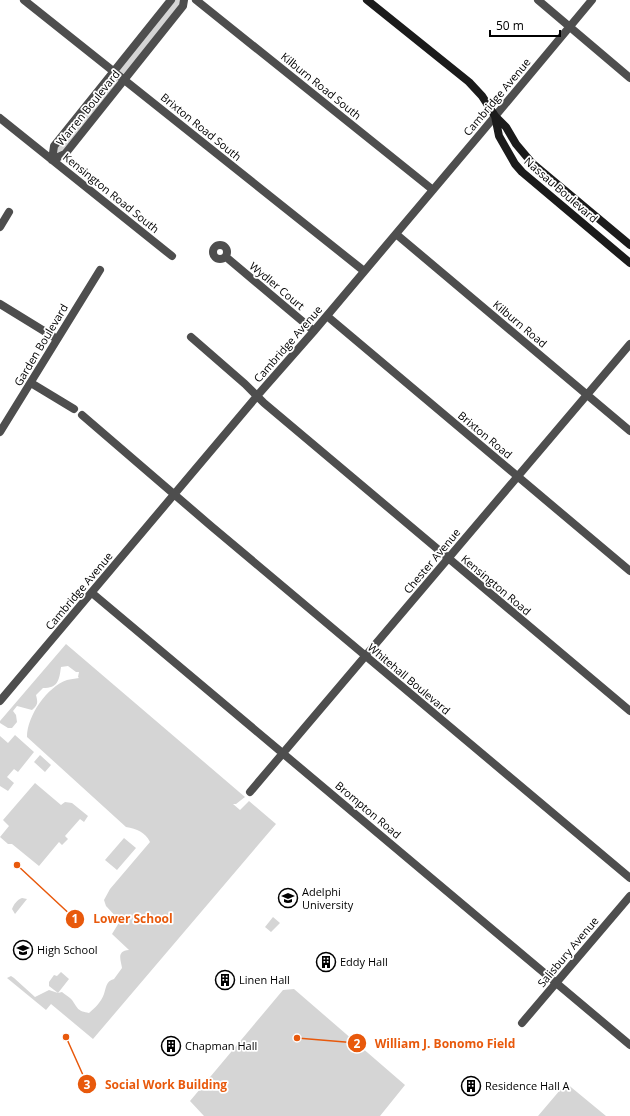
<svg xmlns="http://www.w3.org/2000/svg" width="630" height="1116" font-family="'Open Sans',sans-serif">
<rect width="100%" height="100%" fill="#fff"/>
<path fill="#d5d5d5" d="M171,0h13l-119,154 -13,6 2,-14z
M66,644l179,153 -9,7h-3l7,6 9,-9 27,23 -183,215 -42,-35 -5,6 -39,-32 4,-2 3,2 21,19 14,-7 9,3 -9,-7v-4l5,-7 3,1 4,-4 8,7 -11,14 4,-1c3,3 8,5 10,8 6,9 6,11 17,13 6,-5 12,-11 15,-19 2,-6 2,-13 10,-15l8,-11c-1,-8 -6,-17 7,-18l-17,-16 8,-13 -14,-15 -2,-6 6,-11 40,-47c-5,-10 -13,-13 -24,-15l-99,-90c0,-21 20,-50 40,-57 3,-1 8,-1 12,-2l-1,-1 1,-5h-3l-8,-6 -7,1c-2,14 -3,21 -18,21l-7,7c2,8 2,10 -4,15l-15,-4 -4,5 3,4 1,7 -5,6h-4l-8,-5v-2z
M15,735l19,17 -16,20 -4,-3 -7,8 7,6 -6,8 -8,-5v-50l8,7z
M40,755l11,10 -6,7 -11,-10z
M35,783l26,22 4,-3 7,1 16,13 -4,6 -4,-3 -15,17 3,3 -6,6 -3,-3 -20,24 -27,-22h-4l-8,-7 9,-11 -6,-6z
M124,838l12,10 -19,22 -12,-10z
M22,898l5,1 -12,15 -3,-5c2,-5 5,-9 10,-11z
M273,917l7,6 -9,9 -6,-5z
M294,989l111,96 -25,31h-176l-14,-15 93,-111z
M566,1083l40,33h-68z"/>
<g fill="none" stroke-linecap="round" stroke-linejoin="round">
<path stroke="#4e4e4e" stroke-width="8" d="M24,0l340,271
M196,0l237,190
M538,0l92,78
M0,118l172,138
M52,160l13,-6 118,-148 1,-6
M52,160l2,-14 117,-146
M0,227l9,-15
M396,234l234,197
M213 252a7 7 0 1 1 14 0a7 7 0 1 1-14 0Z
M226,257l88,74
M0,304l57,35
M327,316l303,255
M191,337l54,47 19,19 366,308
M31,383l43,26
M82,415l129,111 419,352
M0,432l100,-162
M92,593l538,452
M0,701l257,-305 57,-65 167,-198 111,-133
M250,792l380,-448
M522,1023l108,-127"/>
<path stroke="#1b1b1b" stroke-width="8" d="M367,0l102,82 13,14 13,20 11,11 10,17 16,19 98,82
M495,116l4,20 16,28 7,8 108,91"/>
</g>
<defs>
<g id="university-ring" transform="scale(1)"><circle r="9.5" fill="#fff" stroke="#000" stroke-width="1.5"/><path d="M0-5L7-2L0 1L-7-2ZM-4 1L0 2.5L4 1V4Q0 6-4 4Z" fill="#000"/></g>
<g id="school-ring" transform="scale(1)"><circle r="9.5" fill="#fff" stroke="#000" stroke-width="1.5"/><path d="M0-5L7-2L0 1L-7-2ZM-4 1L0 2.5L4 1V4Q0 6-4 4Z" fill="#000"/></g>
<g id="building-ring" transform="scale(1)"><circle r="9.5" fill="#fff" stroke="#000" stroke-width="1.5"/><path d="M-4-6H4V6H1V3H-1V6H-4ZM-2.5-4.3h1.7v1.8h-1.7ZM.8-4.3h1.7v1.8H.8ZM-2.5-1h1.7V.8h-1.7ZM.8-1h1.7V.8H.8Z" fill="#000"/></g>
</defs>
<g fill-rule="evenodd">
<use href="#university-ring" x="288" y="898"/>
<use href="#school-ring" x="23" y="950"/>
<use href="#building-ring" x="326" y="962"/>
<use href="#building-ring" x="225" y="980"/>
<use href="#building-ring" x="171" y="1046"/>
<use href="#building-ring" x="471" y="1086"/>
</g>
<g text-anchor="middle" stroke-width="3.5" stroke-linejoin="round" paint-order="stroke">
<g font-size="11" fill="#000" stroke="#fff">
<text transform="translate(321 86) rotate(39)" y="4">Kilburn Road South</text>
<text transform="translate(497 97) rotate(-50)" y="4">Cambridge Avenue</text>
<text transform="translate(88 108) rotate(-51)" y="4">Warren Boulevard</text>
<text transform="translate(201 127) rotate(39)" y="4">Brixton Road South</text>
<text transform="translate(561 190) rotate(41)" y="4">Nassau Boulevard</text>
<text transform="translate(111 193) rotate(39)" y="4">Kensington Road South</text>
<text transform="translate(277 286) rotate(40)" y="4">Wydler Court</text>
<text transform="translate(520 324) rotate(40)" y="4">Kilburn Road</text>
<text transform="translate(288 344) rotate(-49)" y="4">Cambridge Avenue</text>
<text transform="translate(41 345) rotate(-59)" y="4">Garden Boulevard</text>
<text transform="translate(485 435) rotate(40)" y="4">Brixton Road</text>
<text transform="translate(432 561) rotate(-50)" y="4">Chester Avenue</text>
<text transform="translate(496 585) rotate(40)" y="4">Kensington Road</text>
<text transform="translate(79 591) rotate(-50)" y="4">Cambridge Avenue</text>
<text transform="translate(409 679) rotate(40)" y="4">Whitehall Boulevard</text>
<text transform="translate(368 810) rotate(40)" y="4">Brompton Road</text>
<text transform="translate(568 952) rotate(-50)" y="4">Salisbury Avenue</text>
</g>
<g font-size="11" fill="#000" stroke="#fff" text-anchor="start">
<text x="302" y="896">Adelphi<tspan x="302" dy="13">University</tspan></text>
<text x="37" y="954">High School</text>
<text x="340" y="966">Eddy Hall</text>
<text x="239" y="984">Linen Hall</text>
<text x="185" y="1050">Chapman Hall</text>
<text x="485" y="1090">Residence Hall A</text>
</g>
</g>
<path fill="none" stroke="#e8590c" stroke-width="1.5" d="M17 865L75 919M297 1038L357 1043M66 1037L87 1084"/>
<g fill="#e8590c" stroke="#fff" stroke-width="1.5">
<circle cx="17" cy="865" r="4"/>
<circle cx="297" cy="1038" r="4"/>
<circle cx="66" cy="1037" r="4"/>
<circle cx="75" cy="919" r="10"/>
<circle cx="357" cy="1043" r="10"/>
<circle cx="87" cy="1084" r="10"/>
</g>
<g font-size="12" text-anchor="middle" font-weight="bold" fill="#fff">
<text x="75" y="923">1</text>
<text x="357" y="1048">2</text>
<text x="87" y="1089">3</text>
</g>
<g font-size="12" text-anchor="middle" font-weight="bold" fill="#e8590c" stroke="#fff" stroke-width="3.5" stroke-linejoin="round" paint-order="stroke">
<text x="133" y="923">Lower School</text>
<text x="445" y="1048">William J. Bonomo Field</text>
<text x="166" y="1089">Social Work Building</text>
</g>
<path d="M490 30v6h70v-6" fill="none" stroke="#000000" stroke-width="2"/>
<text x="496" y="30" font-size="12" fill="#000000" stroke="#ffffff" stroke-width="3" paint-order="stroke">50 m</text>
</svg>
